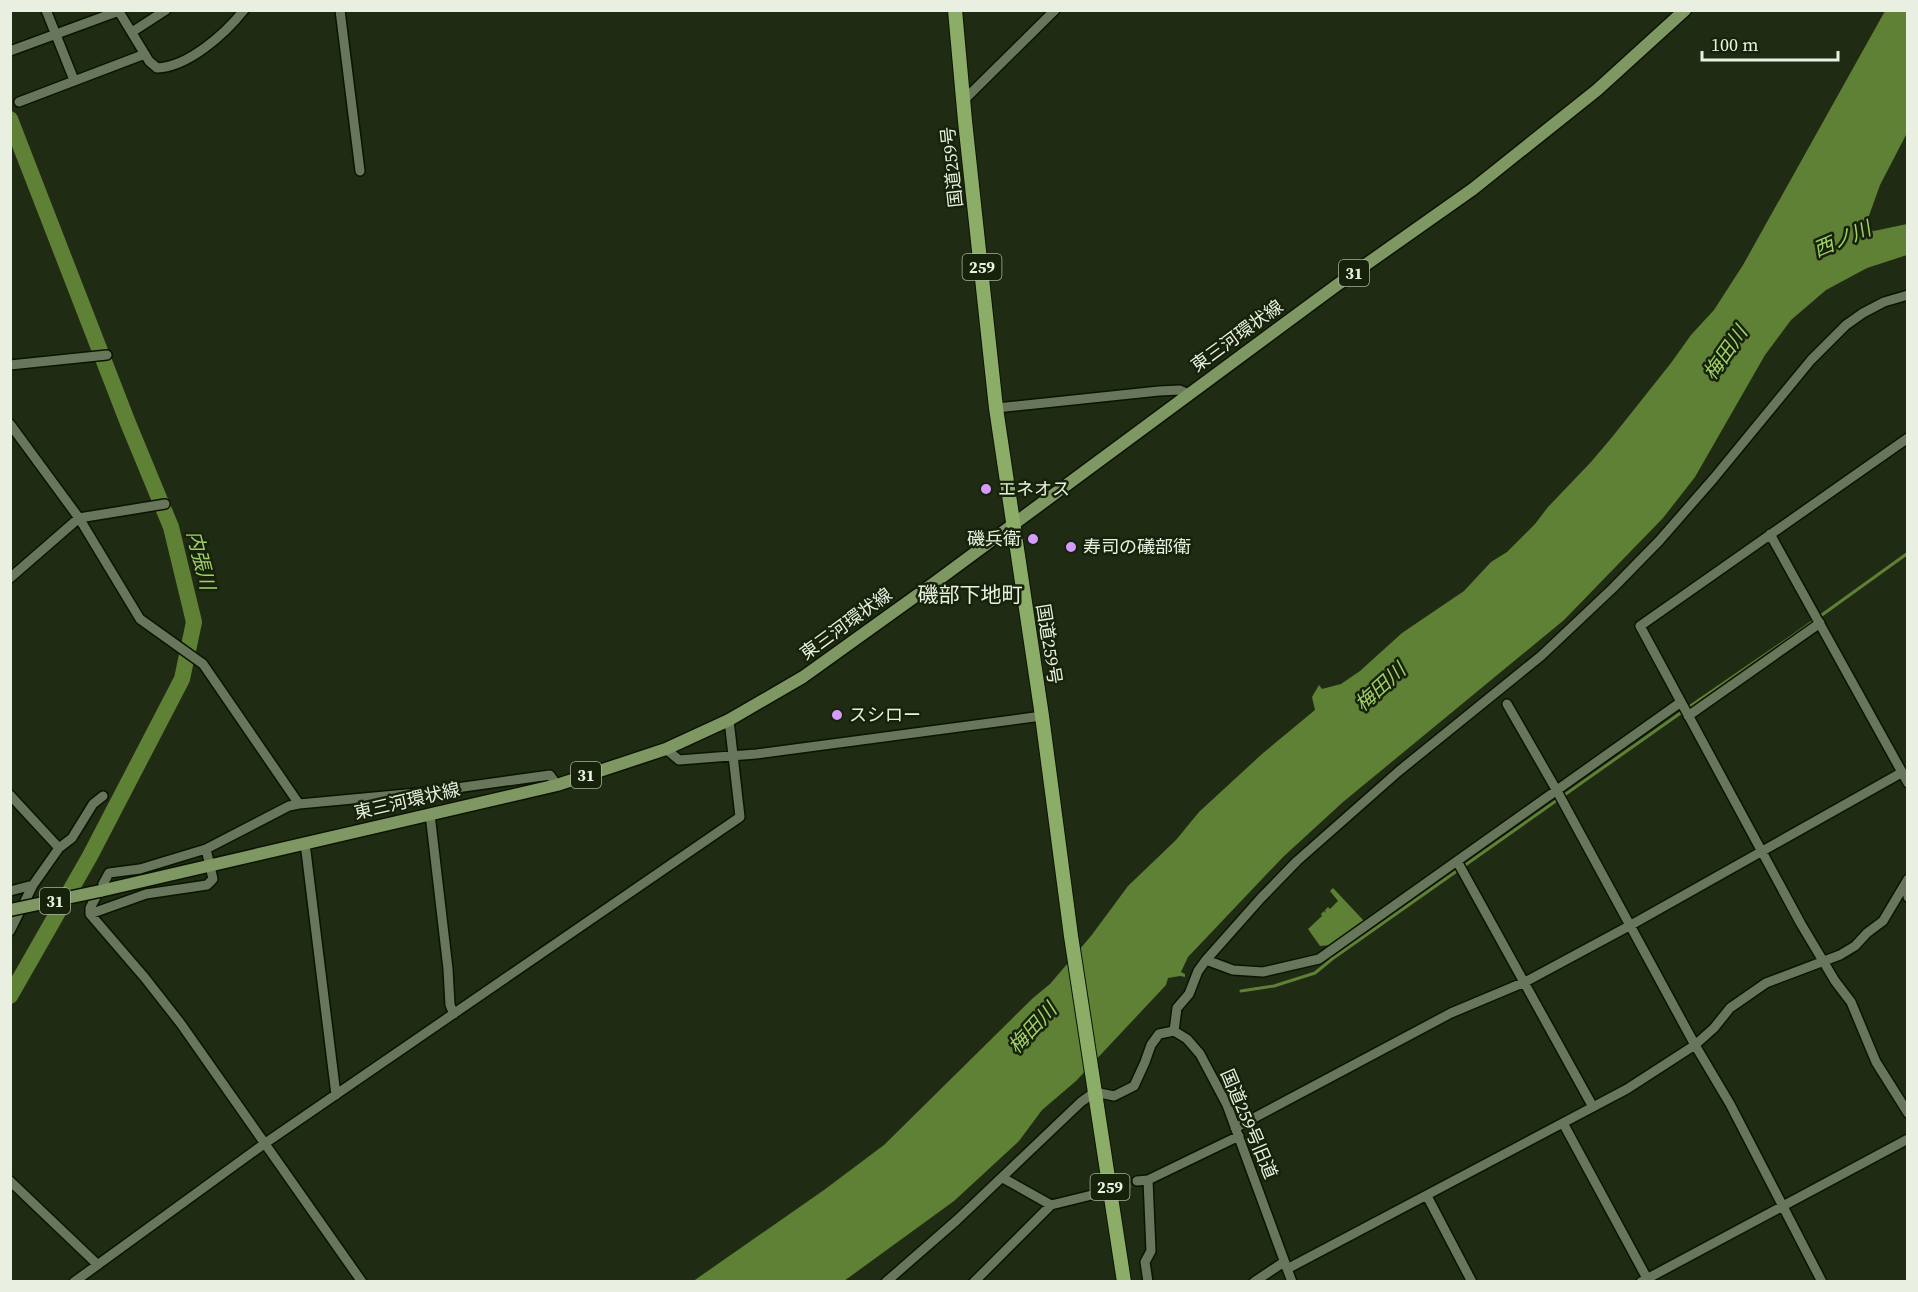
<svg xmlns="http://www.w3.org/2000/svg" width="1918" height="1292" font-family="'Source Serif 4','Noto Sans JP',serif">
<rect width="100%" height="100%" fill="#202b14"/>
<path fill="#5f8135" d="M1885,11h22v122l-27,52 -14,39 2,5 6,2 33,-7v31l-40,13 -41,22 -35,30 -26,35 -70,122 -32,41 -99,102 -221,182 -60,55 -95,100 -7,15 4,2v3l-5,-1 -12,2 -2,7 -90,96 -34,29 -23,31 -65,60 -110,80 -152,1 132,-92 60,-45 149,-147 17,-14 41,-48 37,-50 48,-46 23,-28 63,-58 53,-44 -3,-13 7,-12 3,4 19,-5 19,-13 42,-38 62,-42 27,-29 16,-10 28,-28 13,-17 43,-45 22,-26 58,-73 20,-28 23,-25 29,-45z
M1333,888l31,33 -33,24 -11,1 -12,-17 14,-13 -1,-2 3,-3 2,2 -1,-3 3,-3 2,2 8,-8 -8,-10z"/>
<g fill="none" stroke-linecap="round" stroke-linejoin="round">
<path stroke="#5f8135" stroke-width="3" d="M1331,958l1,1 357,-252 105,-72 114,-82
M1241,991l33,-5 41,-13 17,-14"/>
<path stroke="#5f8135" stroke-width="16" d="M10,119l118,304 43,104 23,95 -12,57 -92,177 -80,140"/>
<path stroke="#3e4933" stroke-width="9" stroke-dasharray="9 4.5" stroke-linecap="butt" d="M1096,1194l41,-13"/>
<g stroke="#0a1401" stroke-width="12">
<path id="minor" d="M46,10l28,70
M118,10l31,51 8,7c31,-1 68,-34 87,-58
M340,10l20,161
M132,32l34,-22
M10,51l109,-40
M963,101l92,-91
M19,102l126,-48
M10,365l97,-10
M996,408l163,-17 21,-1 9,4
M10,424l69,94 61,101 63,45 96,140
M1908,438l-268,188 161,298 34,57 16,21 25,60 32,51
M1770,534l138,249
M10,578l69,-60 86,-14
M1507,704l50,87 138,254 35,59 92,178
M1688,716l132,-93
M666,749l13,11 77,-6 286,-38
M10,795l49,53
M430,814l18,155 2,36 4,9
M305,843l31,252
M1457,861l136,246
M10,891l23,-6 26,-37 13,-10 21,-34 10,-8
M1908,892v5
M90,914v-6l19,-35 31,-4 66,-20
M10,931l23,-46
M1206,960l27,10 30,2 56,-13 362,-257
M1174,1031l3,-23 12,-14 9,-23 8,-11 55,-62 36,-37 102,-90 142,-115 72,-68 46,-47 55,-63 97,-118 35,-35 17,-12 21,-11 24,-7
M1563,1123l86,159
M1235,1128l216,-115 74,-31 106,-57 270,-152
M1003,1178l48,27
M1148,1180l3,71 -6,11 3,20
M10,1181l88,84
M1137,1181l11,-1 91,-44
M1427,1196l45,86
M1287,1269l340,-180 68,-44 19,-17 16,-20 36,-25 74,-28 15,-9 12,-13 16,-12 25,-42
M74,1282l190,-138 476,-327 -11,-97
M362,1282l-181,-258 -36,-46 -55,-64 56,-20 61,-9 6,-6 -7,-30 83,-43 10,-2 129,-12 122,-17 7,10
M886,1282l71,-62 124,-118 14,-10 19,4 20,-10 11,-24 6,-17 8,-11 15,-3 13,8 13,15 27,51 65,177
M974,1282l77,-77 45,-11
M1254,1282l30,-20
M1641,1282l267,-143"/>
</g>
<g stroke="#0a1401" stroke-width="15">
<path id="major" d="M100,891l457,-106 109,-36 63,-29 74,-43 131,-94 403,-298 136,-96 124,-99 88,-80"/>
</g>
<g stroke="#0a1401" stroke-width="16">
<path id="highway" d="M955,10l10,111 31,287 46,308 29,220 53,346"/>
</g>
<use href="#minor" stroke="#68765b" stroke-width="9"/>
<use href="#major" stroke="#7e9763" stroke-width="12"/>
<use href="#highway" stroke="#8cad68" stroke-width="14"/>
<g stroke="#0a1401" stroke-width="15" stroke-linecap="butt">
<path id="major-bridge" d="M10,910l90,-19"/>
</g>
<use href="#major-bridge" stroke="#7e9763" stroke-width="12"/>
</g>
<g fill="#d39cfd" stroke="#17220a" stroke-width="2">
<circle cx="986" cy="489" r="6"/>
<circle cx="1033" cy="539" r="6"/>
<circle cx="1071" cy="547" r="6"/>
<circle cx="837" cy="715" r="6"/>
</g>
<g text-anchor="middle" stroke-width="5" stroke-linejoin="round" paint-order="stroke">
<g fill="#17220a" stroke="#aab2a0" stroke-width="1.5">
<rect x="962.5" y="254" width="39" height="26" rx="4.5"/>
<rect x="1339" y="260" width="30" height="26" rx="4.5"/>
<rect x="571" y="762" width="30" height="26" rx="4.5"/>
<rect x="40" y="888" width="30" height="26" rx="4.5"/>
<rect x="1090.5" y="1174" width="39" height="26" rx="4.5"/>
</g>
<g font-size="16" font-weight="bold" fill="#e9f0e1">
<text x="982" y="273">259</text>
<text x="1354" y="279">31</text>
<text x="586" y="781">31</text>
<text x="55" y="907">31</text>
<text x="1110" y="1193">259</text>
</g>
<g font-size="18" fill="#e9f0e1" stroke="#17220a">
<text transform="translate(952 167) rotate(-96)" y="6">国道259号</text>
<text transform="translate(1237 336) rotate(-36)" y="6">東三河環状線</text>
<text transform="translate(846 624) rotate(-36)" y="6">東三河環状線</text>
<text transform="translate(1049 644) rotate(81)" y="6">国道259号</text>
<text transform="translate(407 801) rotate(-13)" y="6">東三河環状線</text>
<text transform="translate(1249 1124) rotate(67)" y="6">国道259号旧道</text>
</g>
<g font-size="18" fill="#e9f0e1" stroke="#17220a" text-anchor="start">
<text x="998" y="495">エネオス</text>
<text x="1021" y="545" text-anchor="end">磯兵衛</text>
<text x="1083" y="553">寿司の礒部衛</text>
<text x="849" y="721">スシロー</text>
</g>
<g font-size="20" font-style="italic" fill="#a1d069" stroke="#17220a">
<text transform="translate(1842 239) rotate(-23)" y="7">西ノ川</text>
<text transform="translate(1725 353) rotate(-55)" y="7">梅田川</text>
<text transform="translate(201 560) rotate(76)" y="7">内張川</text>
<text transform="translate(1380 687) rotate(-42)" y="7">梅田川</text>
<text transform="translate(1032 1028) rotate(-47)" y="7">梅田川</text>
</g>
<g font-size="21" fill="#e9f0e1" stroke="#17220a">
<text x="970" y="602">磯部下地町</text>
</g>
</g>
<rect width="1918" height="1292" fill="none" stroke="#e9f0e1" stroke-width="24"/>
<path d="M1702 51v9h136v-9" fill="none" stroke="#e9f0e1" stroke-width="3"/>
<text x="1711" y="51" font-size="18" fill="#e9f0e1" stroke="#17220a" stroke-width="4.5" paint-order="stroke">100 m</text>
</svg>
